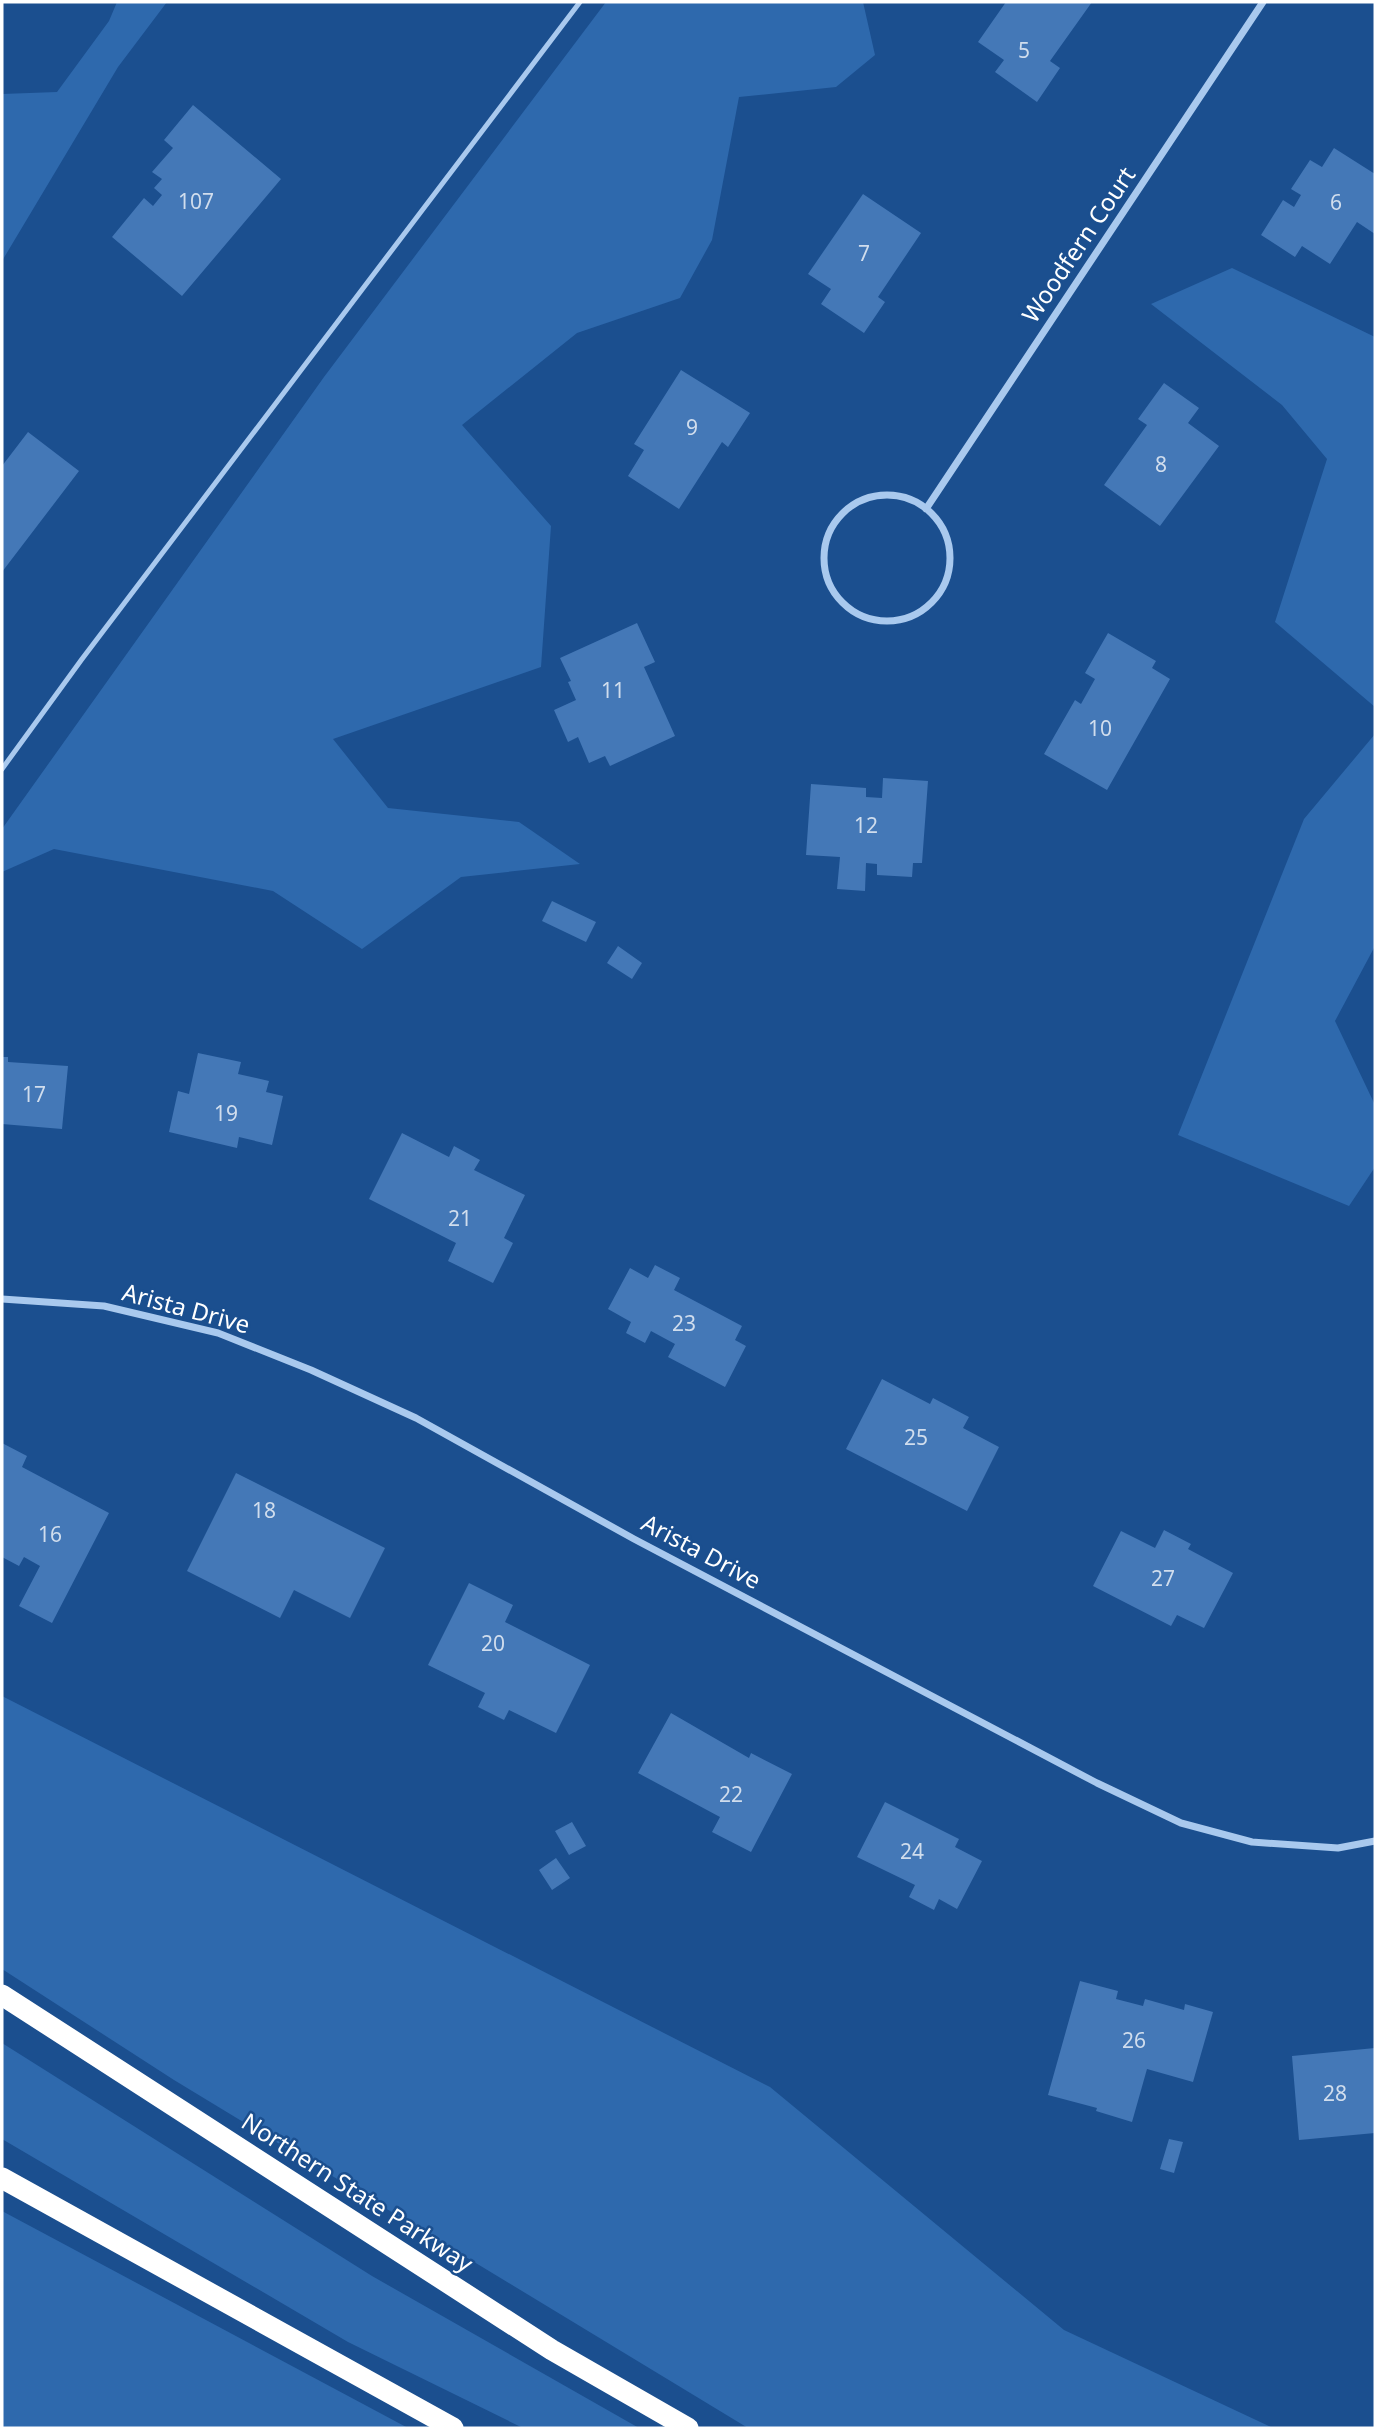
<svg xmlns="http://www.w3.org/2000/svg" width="1377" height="2430" font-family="'Noto Sans',sans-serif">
<rect width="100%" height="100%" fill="#1b4f8f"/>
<path fill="#2e69ad" d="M117,2h50l-49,65 -116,194v-167l55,-2 52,-71z
M606,2h257l12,53 -39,32 -97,10 -27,143 -32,58 -103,35 -115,92 89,101 -10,141 -208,72 55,69 131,14 61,42 -119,13 -99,72 -89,-58 -219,-42 -52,23v-43l322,-452z
M1232,268l143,69v370l-100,-85 52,-163 -45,-54 -131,-101z
M1375,734v212l-40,75 40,84v62l-26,39 -171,-71 126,-316z
M2,1696l768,391 294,243 209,98h-525l-574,-348 -172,-111z
M2,2043l370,233 267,152h-116l-175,-86 -346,-203z
M2,2211l406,217h-406z"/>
<path fill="#4478b7" d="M1006,2h86l-42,59 10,7 -23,34 -42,-30 9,-12 -26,-18z
M193,105l88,74 -99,117 -70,-59 32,-39 9,8 9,-11 -8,-7 8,-9 -10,-7 21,-24 -9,-8z
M1334,148l41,26v60l-18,-12 -27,42 -28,-18 -7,11 -34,-22 22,-35 11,7 7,-12 -10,-6 19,-29 12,7z
M863,194l58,39 -43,64 7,5 -21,31 -43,-29 10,-15 -23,-15z
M681,370l69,43 -22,34 -6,-5 -43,67 -51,-33 16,-26 -10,-6z
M1164,383l35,25 -11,15 31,23 -59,80 -56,-41 43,-60 -9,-6z
M28,432l51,39 -77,101v-106z
M637,623l18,39 -11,5 31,69 -65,30 -5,-10 -16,7 -11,-26 -10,5 -14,-32 22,-10 -8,-18 3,-1 -11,-23z
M1108,633l48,28 -4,7 18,11 -63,111 -63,-36 31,-54 6,4 14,-25 -10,-6z
M883,778l45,3 -6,82h-9l-1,14 -35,-2v-11l-11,-1 -1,28 -28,-2 3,-32 -34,-2 5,-71 55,4v9l16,1z
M552,901l44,21 -10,20 -44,-21z
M618,946l24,17 -10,16 -25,-16z
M198,1053l43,9 -3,12 31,7 -3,11 17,4 -11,49 -33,-8 -2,11 -68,-16 9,-41 11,3z
M2,1057h6v5l60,4 -6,63 -60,-5z
M402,1133l47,24 5,-11 26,14 -6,10 51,25 -21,43 9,5 -20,40 -45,-22 8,-18 -87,-44z
M655,1265l25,13 -6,12 68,36 -7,14 11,6 -21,41 -57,-30 7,-13 -24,-13 -6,12 -19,-10 5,-11 -23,-13 22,-41 18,10z
M882,1379l48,25 3,-6 36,19 -6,11 36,19 -32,64 -121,-62z
M2,1443l25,13 -5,11 87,46 -57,110 -33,-17 21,-40 -16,-9 -5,9 -17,-9z
M236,1473l149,75 -35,70 -56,-28 -14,28 -93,-47z
M1164,1530l27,14 -3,5 45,24 -29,55 -27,-13 -6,11 -78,-40 28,-55 34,17z
M469,1583l44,22 -8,17 85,43 -34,68 -47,-23 -5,10 -26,-13 7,-14 -57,-28z
M671,1713l78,45 2,-5 41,21 -41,78 -39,-20 8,-15 -82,-44z
M885,1802l74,37 -4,8 27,14 -25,48 -18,-10 -5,11 -25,-13 6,-12 -58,-28z
M572,1822l14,24 -17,9 -14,-24z
M556,1858l14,20 -18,12 -13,-20z
M1080,1981l38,10 -2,8 27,7 2,-7 39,11 1,-6 28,8 -20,70 -46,-13 -15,53 -36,-11 1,-3 -49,-13z
M1375,2048v85l-76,7 -7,-84z
M1169,2139l14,3 -9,31 -14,-4z"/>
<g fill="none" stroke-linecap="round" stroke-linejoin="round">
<path stroke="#a9c9ee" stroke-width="5" d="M2,769l80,-110 498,-657"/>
<path stroke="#a9c9ee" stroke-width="7" d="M824 558a63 63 0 1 1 126 0a63 63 0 1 1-126 0Z
M926,509l337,-507
M2,1299l102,7 114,27 93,37 105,48 218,121 463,244 84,40 71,19 86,6 37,-7"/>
<path stroke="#fff" stroke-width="21" d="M2,1995l550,355 136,78
M2,2178l451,250"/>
</g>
<g text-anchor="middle" stroke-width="5" stroke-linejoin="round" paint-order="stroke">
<g font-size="21" fill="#d0dded">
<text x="1024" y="58">5</text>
<text x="196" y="209">107</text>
<text x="1336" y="210">6</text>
<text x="864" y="261">7</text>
<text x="692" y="435">9</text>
<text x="1161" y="472">8</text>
<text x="613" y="698">11</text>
<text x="1100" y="736">10</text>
<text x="866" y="833">12</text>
<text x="34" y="1102">17</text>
<text x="226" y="1121">19</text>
<text x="460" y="1226">21</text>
<text x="684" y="1331">23</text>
<text x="916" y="1445">25</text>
<text x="264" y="1518">18</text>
<text x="50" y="1542">16</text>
<text x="1163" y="1586">27</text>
<text x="493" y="1651">20</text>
<text x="731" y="1802">22</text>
<text x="912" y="1859">24</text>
<text x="1134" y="2048">26</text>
<text x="1335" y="2101">28</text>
</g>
<g font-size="24" fill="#fff" stroke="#1b4f8f">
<text transform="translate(1079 245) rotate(-56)" y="8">Woodfern Court</text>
<text transform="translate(186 1309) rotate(15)" y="8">Arista Drive</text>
<text transform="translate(701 1552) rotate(28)" y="8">Arista Drive</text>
<text transform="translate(357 2193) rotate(33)" y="8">Northern State Parkway</text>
</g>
</g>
<rect width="1377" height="2430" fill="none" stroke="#ffffff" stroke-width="7"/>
</svg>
